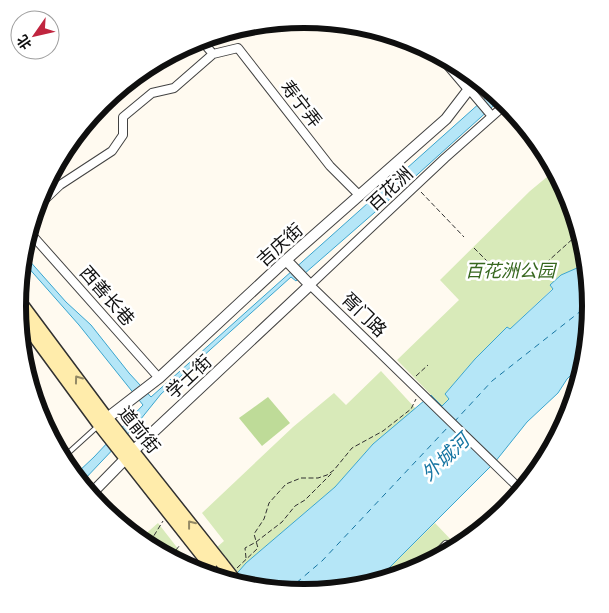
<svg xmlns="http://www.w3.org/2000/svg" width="609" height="613" font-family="Georgia,'Noto Sans SC',serif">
<rect width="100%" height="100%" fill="#fffaf0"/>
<path fill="#d8eab9" d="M553,172l17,25 13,66 -6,5 -16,7 -11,10 3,3 -43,41 -3,-2 -32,32 -30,35 4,5 -7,7 -45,-46 62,-60 -19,-20 90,-89z
M381,371l35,38 -43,35 -38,43 -89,76 -14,16 -38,-7 -52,-35 16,-14 35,45 31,-27 -22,-28 91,-86 41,-34 12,12z
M435,523l20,21 -41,28 -36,7z"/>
<path fill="#bedb98" d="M268,397l22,26 -28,23 -23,-28z"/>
<path fill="#b5e6f7" stroke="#3ba5ce" d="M491,93l10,6 -103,93 -102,89 -5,-4 -130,117 -25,31 -53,56 -6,-8 17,-16 49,-52 -64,-80 -53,-60 1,-7 39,44 25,23 38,48 22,24z
M583,263l8,43 -12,61 -12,12 -9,14 -31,29 -32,40 -117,117 -74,14 -72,-14 14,-16 89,-76 38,-43 58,-49 11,11 7,-7 -4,-5 30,-35 32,-32 3,2 43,-40 -3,-4 11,-10 16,-7z"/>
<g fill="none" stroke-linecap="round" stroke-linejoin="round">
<path stroke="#1675a2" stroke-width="1" stroke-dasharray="6 5" stroke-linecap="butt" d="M454,422l38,-41 99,-78
M288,590l34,-29 127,-135"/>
<g stroke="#424242" stroke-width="6">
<path id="service" d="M507,105l8,10
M66,455l32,-29"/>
</g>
<g stroke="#424242" stroke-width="10">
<path id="minor" d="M201,40l12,14
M469,89l22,26
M506,104l-61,54 -135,127 211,205
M38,206l22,-21 52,-34 11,-16v-18l29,-24 22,-5 39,-34 25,-6 92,118 30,30
M32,235l127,143
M432,560l14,-15 4,3"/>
</g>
<g stroke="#424242" stroke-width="12">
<path id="tertiary" d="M447,63l22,26
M102,422l57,-44 127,-118 160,-141 23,-30 8,-6
M91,494l43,-44 176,-165 -24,-25"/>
</g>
<g stroke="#313131" stroke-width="14">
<path id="secondary" d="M19,300l88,118 114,144
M19,316l80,109 119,151"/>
</g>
<path stroke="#313131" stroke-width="1" stroke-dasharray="5 2.5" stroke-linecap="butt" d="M421,192l43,45
M474,248l17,17
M546,263l31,-28
M416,376l12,-11
M150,542l13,-21
M171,556l9,-11
M246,558l-1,-10 11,-6 26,-20 13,-16 10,-6 27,-27
M237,568l21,-20 -4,-14 10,-15 5,-16 17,-19 15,-6h17l9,-3 7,-5 18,-22 31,-17 28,-22 5,-10"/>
<use href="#service" stroke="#fff" stroke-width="4"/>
<use href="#minor" stroke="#fff" stroke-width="8"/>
<use href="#tertiary" stroke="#fff" stroke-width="10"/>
<use href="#secondary" stroke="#ffecab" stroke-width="11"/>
<g stroke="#313131" stroke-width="14" stroke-linecap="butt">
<path id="secondary-bridge" d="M221,562l14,18"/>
</g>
<use href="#secondary-bridge" stroke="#ffecab" stroke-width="11"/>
</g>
<defs><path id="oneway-chevron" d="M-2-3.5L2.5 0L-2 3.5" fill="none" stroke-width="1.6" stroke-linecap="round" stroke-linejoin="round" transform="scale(1.25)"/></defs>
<g stroke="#938965">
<use href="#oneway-chevron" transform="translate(78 379) rotate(-126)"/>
<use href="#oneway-chevron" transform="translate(191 524) rotate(-128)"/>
</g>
<g text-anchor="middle" stroke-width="5" stroke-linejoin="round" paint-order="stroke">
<g font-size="18" fill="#0f0f0f" stroke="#fff">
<text transform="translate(301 104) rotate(52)" y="6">寿宁弄</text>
<text transform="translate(390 189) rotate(-43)" y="6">百花洲</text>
<text transform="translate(280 245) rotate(-42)" y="6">吉庆街</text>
<text transform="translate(107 296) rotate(49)" y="6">西善长巷</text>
<text transform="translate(364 315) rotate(44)" y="6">胥门路</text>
<text transform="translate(189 377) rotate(-43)" y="6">学士街</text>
<text transform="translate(139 430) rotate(51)" y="6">道前街</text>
</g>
<g font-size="18" font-style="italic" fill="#36671e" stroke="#fff">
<text x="510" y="277">百花洲公园</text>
</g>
<g font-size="19" font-style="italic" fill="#1675a2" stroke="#fff">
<text transform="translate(445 457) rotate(-44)" y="7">外城河</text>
</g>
</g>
<path d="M0 0H609V613H0ZM26 306a278 278 0 1 1 556 0a278 278 0 1 1-556 0Z" fill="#fff" fill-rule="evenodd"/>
<path fill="none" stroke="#0f0f0f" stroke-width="6" d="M26 306a278 278 0 1 1 556 0a278 278 0 1 1-556 0Z"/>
<g transform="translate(35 35) rotate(236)"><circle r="24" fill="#ffffff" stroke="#9f9f9f"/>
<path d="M0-4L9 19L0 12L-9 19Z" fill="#c0253f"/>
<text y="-8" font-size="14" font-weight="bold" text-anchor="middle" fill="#0f0f0f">北</text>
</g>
</svg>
